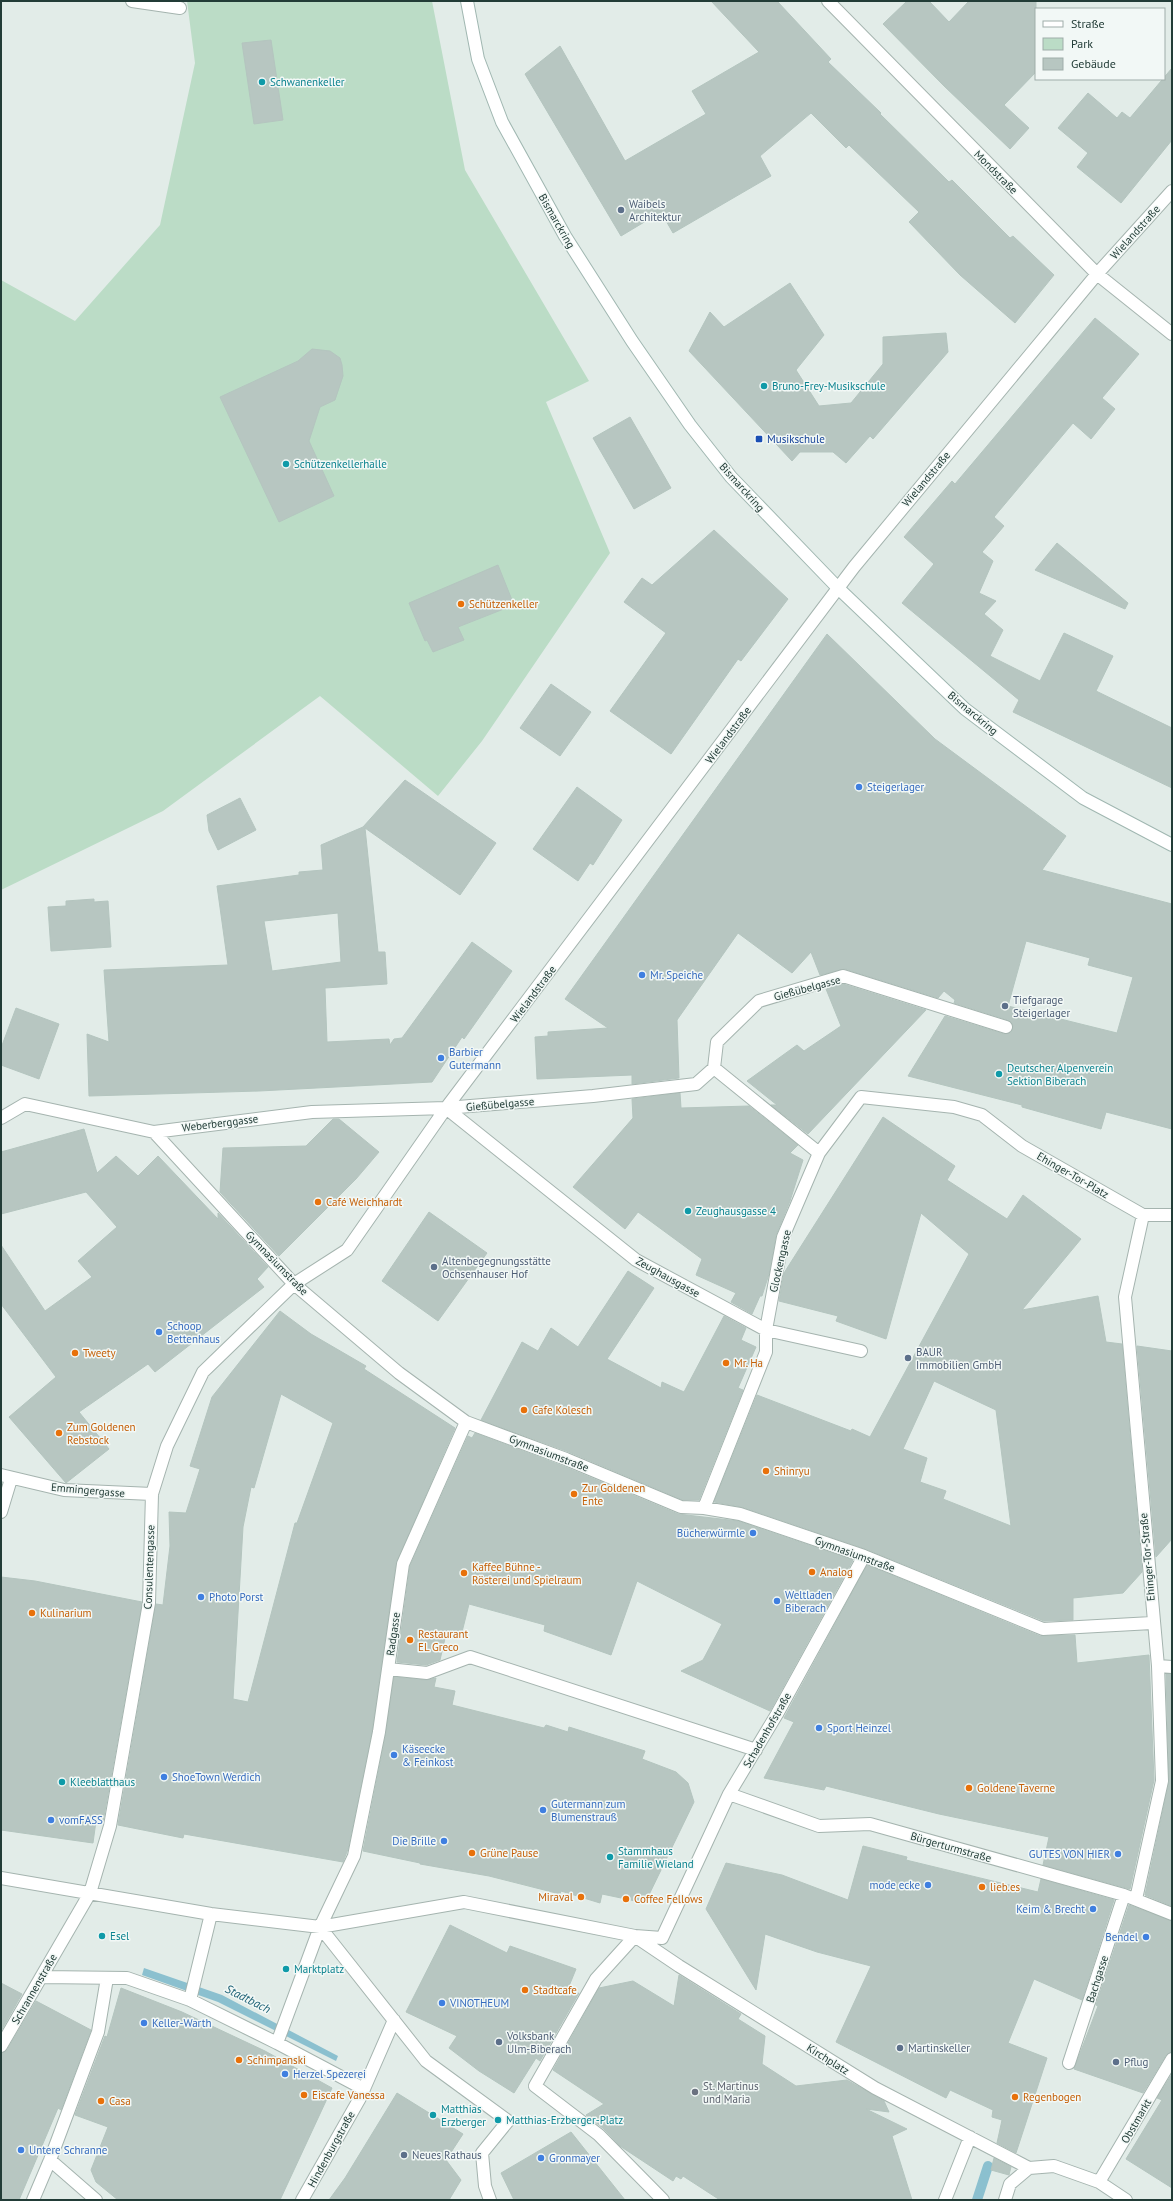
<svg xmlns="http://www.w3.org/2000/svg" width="1173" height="2201" font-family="'PT Sans',sans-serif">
<rect width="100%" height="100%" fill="#e2ece8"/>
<path fill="#bbdcc6" d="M187,1h245l33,169 124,211 -43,21 64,151 -128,188 -44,55 -118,-100 -157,115 -162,79v-610l74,41 85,-96 35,-162z"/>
<path fill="#8bc0cf" d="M144,1968l78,27 116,61 -2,5 -118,-59 -76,-27z"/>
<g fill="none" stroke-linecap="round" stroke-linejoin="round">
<path stroke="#8bc0cf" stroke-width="10" d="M977,2200l11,-34"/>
</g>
<path fill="#b7c6c1" stroke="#b4c5bf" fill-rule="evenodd" d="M711,1h66l54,58 -3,3 53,51 -1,1 69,68 3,-2 58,58 3,-2 41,39 -39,48 -55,-48 -51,-53 10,-10 -70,-67 -3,3 -35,-35 -51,43 11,20 -98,57 -12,-21 -40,24 -96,-162 35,-28 65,115 81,-47 -14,-23 67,-39z
M907,1h22l20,21 20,-21h67v71l-32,33 25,23 -19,21 -66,-63 -61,-62z
M271,40l12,80 -29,4 -12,-81z
M1172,68v72l-51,63 -44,-36 11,-14 -30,-25 30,-35 29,25 5,-6 8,6z
M790,283l34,52 -28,35 23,36 32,-3 32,-39v-27l63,-4 2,19 -75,87 -3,-3 -24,27 -13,-11h-33l-8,9 -103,-110 21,-39 14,15z
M1095,318l44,36 -37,44 13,11 -24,30 -18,-16 -79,94 10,9 -22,26 11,9 -14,32 17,8 -12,13 19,16 -13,26 50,25 24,-48 49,23 -17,35 76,37v60l-159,-76 6,-12 -117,-97 32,-39 -30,-27 48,-56 3,3z
M312,349l18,2 10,7 2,7 1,11 -8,24 -15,7 -11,34 25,55 -55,26 -59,-125 78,-36z
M630,417l41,71 -37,21 -41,-71z
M714,530l74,69 -47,62 -3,-2 -67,95 -61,-43 56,-78 -42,-31 18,-24 10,7z
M1057,543l71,60 -3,6 -90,-39z
M498,565l16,40 -56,22 6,13 -31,12 -6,-12 -2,1 -16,-38z
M827,634l108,105 131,97 -24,34 130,34v225l-66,-17 -5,17 -79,-22v-2l-114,-29 37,-60 59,18 7,-2 2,-7 -5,-5 -54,-17 1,-3 -11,-9 -6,7 -93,-29 -25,6 -9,-23 -19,21 -54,-40 -61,87 2,58 -47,6v-9l-95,4 -2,-42 13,-1v-4l60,-4 -43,-29zM1026,941l64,17 -2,7 45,12 -16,56 -109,-27z
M551,684l40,28 -31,44 -40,-28z
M405,780l91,63 -36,52 -95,-67 13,124h7l2,32 -62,4 2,54 62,-3 1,6 4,-6 8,-1 70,-96 40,29 -48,68 -2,-2 -30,45 -173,9 -170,5 -2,-62 22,8 -5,-72 124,-5 -11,-79 82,-11v-3l24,-2 -2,-25 42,-18zM338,913l3,49 -69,9 -8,-50z
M577,787l45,33 -29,45 -3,-2 -12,18 -45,-32z
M240,798l16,32 -38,20 -9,-19 -2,-16z
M94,899v3l14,-1 3,46 -60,4 -3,-44 18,-1v-5z
M843,984l83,26 -118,124 -37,-29h6l-30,-24 50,-36 7,6 37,-25 -15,-37z
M16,1008l43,16 -20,55 -38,-14v-17z
M680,1093l1,15 68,-2 49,39 -8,8 13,7 -13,41 -14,34 -7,39 -7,22h-2l-8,18 -21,-12 5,-9 -40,-18 6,-16 -64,-47 -13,17 -52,-42 60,-69 -1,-19z
M883,1117l72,49 -8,14 60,39 16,-24 58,44 -59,71 76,-14 8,46 16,2 20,228 -19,21 -50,5v22l-29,1 -178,-72 -124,-42 -28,-5 43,-107 94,36 1,-2 18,8 99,-183 -48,-41 -35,126 -50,-18 2,-5 -59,-15 5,-28zM934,1381l62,29 15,116 -68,-27 3,-8 -26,-9 7,-24 -24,-9z
M333,1119h6l40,33 -23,27 -77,77 -59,-64 3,-44 83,-2z
M84,1129l13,44 19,-17 22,20 20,-20 60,63v-6l50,54 -11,12 7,8 -109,85 -7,-8 -69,48 30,37 -43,34 -57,-66 47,-40 -55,-73v-59l44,66 47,-34 -14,-16 39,-34 -31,-35 -85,22v-62z
M429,1212l58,41 -49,68 -56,-40z
M628,1271l26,17 -47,71 54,29 1,-6 22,10 40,-76 22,12 -5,12 15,7 -18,41 5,2 -44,110h-16l-114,-48 -88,-32 41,-78 16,9 13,-23 27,19z
M280,1311l31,23 55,32 -2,3 91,59 -59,135 -24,168 -24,118 -5,13 -159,-28 -1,4 -65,-13 38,-221 7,1 7,-59 -1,-34 17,1 14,-44 -10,-3 22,-69zM281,1394l52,29 -36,100h-2l-47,179 -15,-3 10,-172 8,-40 3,1z
M1137,1346l35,5v188l-16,18z
M475,1433l88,33 115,48 60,7 115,39 -83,151 -89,-40 22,-11 19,-36 -85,-43 -26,74 -67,-24 1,-6 -76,-21 -7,28 -15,-2 -7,30 -14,5 -29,-3 13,-96 58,-130 4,2z
M867,1565l173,71 35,-1 2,28 72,-8 5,125 -24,109 -87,-24 6,-28 -110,-23 -113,-28 -2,4 -60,-12 30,-56 -10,-4z
M1,1577l34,4 107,21 -39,220 -7,-1 -3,22 -92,-13z
M1166,1674h6v232l-27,-11 24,-113z
M394,1677l32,3 10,-2 -2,9 21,4 -3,14 92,23 2,-3 22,7 1,-5 76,24 -3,8 34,13 12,11 6,19 -49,101 -43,-9 -2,9 -39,-12 -1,3 -71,-18 -69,-12v-1l-57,-12 23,-118z
M863,1846l44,11 -1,3 132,32 3,-13 73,21 -32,100 -48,-21 -26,64 39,15 -31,95 -19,-10 5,-23 -10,-3 1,-7 -43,-20 -4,8 -110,-56 35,-76 -54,-14 -52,-18 -9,56 -50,-81 20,-46 56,12 66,25z
M1129,1905l43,16v131l-6,3 -23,38 -69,-24 24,-63 -2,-1z
M450,1925l57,28 3,-7 66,23 -11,27 14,-3 -39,68 -4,-3 -22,35 -35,-22 -30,-23 8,-12 -51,-24z
M679,1975l62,39 -3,5 27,17 -3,28 34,22 51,-6 37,21 5,11 -23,-3 41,20 -15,7 20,64h-192l-37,-24 -2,3 -5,-3 -3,5 -53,-35 -16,-17 -18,-14 18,-11 -51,-34 46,-82 34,-7 41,25z
M1,1983l21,11 -21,37z
M121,1988l61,24 83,39 67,37 -52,112h-162l-22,-18 -5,-12 17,-43 -33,-12 30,-79 2,1z
M36,2001l55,29 -30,80 -3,-2 -39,92h-18v-147l6,-3z
M1172,2074v114l-46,-29 36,-59 -5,-2z
M397,2093l66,41 -17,26 15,20 -12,20h-120l16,-22z
M571,2132l54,68h-111l-13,-27z
M994,2158l17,9 -2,8 -18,-5z"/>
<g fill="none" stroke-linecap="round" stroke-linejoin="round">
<g stroke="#a5b4af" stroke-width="14">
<path id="street" d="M132,1l48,7
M828,1l269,273 75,60
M714,1068l105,85
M446,1108l190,152 130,70 95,21
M1,1118l24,-14 129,28 158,-20 134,-4 147,-12 103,-12 18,-16 3,-26 42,-41 84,-25 163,51
M154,1132l140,152 105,89 67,49 100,37 115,48 23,1 36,6 124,42 179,73 109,-6
M1,1475l63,15 88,4
M704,1508l62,-156v-22l17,-93 36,-84 42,-56 93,10 28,8 40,31 121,69h29
M1,1512l10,-33
M1158,1666l14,1
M388,1669l39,4 43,-16 286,93
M729,1794l90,32 51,-2 254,71 48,19
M1,1878l210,36 109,13 144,-25 171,34 27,2 67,-144 48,-80 87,-158
M1136,1899l26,-118 -4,-115 -33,-369 18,-82
M320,1927l106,134 82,60 -26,32 3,33 5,14
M635,1936l-39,43 -61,107 64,49 64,65
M636,1937l43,29 196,122 154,80
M41,1977l86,1 63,22 87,43 87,46
M190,2000l21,-86
M277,2043l43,-116 34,-71 25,-124 24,-168 63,-142
M1,2046l89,-153 20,-67 39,-223 3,-109 15,-48 36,-74 91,-88 53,-34 99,-142 408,-541 243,-293 75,-83
M1069,2063l55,-168
M50,2160l46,40
M1029,2168l25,-2 45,16 27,18
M1099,2182l73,-123
M33,2200l17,-40 48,-128 9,-54
M302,2200l58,-102 34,-78
M945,2200l25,-63
M1005,2200l5,-16 19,-16"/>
</g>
<g stroke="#a0b7b1" stroke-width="14">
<path id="secondary" d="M467,1l11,58 24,63 63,114 67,105 58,84 41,52 107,111 127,121 118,89 89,47"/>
</g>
<use href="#street" stroke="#fff" stroke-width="12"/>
<use href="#secondary" stroke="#fff" stroke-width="12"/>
</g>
<g fill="#0f9aa8" stroke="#f2f8f6" stroke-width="1.5">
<circle cx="262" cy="82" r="4"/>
<circle cx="764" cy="386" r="4"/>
<circle cx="286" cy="464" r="4"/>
<circle cx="999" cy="1074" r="4"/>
<circle cx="688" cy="1211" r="4"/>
<circle cx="62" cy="1782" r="4"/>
<circle cx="610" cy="1857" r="4"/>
<circle cx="102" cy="1936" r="4"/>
<circle cx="286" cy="1969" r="4"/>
<circle cx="433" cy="2115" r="4"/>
<circle cx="498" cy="2120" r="4"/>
</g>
<g fill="#5c6f8a" stroke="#f2f8f6" stroke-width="1.5">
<circle cx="621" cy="210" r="4"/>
<circle cx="1005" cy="1006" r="4"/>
<circle cx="434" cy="1267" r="4"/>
<circle cx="908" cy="1358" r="4"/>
<circle cx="499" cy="2042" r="4"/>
<circle cx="900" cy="2048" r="4"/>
<circle cx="1116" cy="2062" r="4"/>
<circle cx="404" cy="2155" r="4"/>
</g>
<rect fill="#1a4fb4" stroke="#f2f8f6" stroke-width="1.5" x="755" y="435" width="8" height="8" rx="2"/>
<g fill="#e8710a" stroke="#f2f8f6" stroke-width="1.5">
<circle cx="461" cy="604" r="4"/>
<circle cx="318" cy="1202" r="4"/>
<circle cx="75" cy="1353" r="4"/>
<circle cx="726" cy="1363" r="4"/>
<circle cx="524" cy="1410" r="4"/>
<circle cx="59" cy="1433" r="4"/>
<circle cx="766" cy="1471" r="4"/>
<circle cx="574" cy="1494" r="4"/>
<circle cx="812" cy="1572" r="4"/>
<circle cx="464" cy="1573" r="4"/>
<circle cx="32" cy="1613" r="4"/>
<circle cx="410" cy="1640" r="4"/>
<circle cx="969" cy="1788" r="4"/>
<circle cx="472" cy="1853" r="4"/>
<circle cx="982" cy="1887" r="4"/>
<circle cx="581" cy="1897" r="4"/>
<circle cx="626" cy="1899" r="4"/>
<circle cx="525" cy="1990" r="4"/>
<circle cx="239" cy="2060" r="4"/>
<circle cx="304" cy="2095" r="4"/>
<circle cx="1015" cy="2097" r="4"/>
<circle cx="101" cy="2101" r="4"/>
</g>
<g fill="#3f7fe0" stroke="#f2f8f6" stroke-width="1.5">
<circle cx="859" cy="787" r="4"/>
<circle cx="642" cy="975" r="4"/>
<circle cx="441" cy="1058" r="4"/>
<circle cx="159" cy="1332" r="4"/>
<circle cx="753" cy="1533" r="4"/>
<circle cx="201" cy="1597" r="4"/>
<circle cx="777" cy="1601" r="4"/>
<circle cx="819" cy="1728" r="4"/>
<circle cx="394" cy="1755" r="4"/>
<circle cx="164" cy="1777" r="4"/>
<circle cx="543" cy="1810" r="4"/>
<circle cx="51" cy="1820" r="4"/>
<circle cx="444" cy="1841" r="4"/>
<circle cx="1118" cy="1854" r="4"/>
<circle cx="928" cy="1885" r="4"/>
<circle cx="1093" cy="1909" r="4"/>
<circle cx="1146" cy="1937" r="4"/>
<circle cx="442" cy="2003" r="4"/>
<circle cx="144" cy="2023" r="4"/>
<circle cx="285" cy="2074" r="4"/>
<circle cx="21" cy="2150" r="4"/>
<circle cx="541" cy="2158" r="4"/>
</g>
<circle fill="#6b7280" stroke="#f2f8f6" stroke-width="1.5" cx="695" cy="2092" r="4"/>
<g text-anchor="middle" stroke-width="3" stroke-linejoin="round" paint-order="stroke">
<g font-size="11" fill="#0d838f" stroke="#f2f8f6" text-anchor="start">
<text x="270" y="86">Schwanenkeller</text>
<text x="772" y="390">Bruno-Frey-Musikschule</text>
<text x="294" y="468">Schützenkellerhalle</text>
<text x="1007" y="1072">Deutscher Alpenverein<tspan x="1007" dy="13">Sektion Biberach</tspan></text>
<text x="696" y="1215">Zeughausgasse 4</text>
<text x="70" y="1786">Kleeblatthaus</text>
<text x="618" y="1855">Stammhaus<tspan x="618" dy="13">Familie Wieland</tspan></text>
<text x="110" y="1940">Esel</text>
<text x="294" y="1973">Marktplatz</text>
<text x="441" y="2113">Matthias<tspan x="441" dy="13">Erzberger</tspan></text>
<text x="506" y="2124">Matthias-Erzberger-Platz</text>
</g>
<g font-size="11" fill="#223c37" stroke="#f2f8f6">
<text transform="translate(996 172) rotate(45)" y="4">Mondstraße</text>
<text transform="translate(557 221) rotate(60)" y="4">Bismarckring</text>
<text transform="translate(1135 232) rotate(-48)" y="4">Wielandstraße</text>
<text transform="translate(926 479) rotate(-50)" y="4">Wielandstraße</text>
<text transform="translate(742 487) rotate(48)" y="4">Bismarckring</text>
<text transform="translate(973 713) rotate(40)" y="4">Bismarckring</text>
<text transform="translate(728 735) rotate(-53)" y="4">Wielandstraße</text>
<text transform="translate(807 988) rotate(-15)" y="4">Gießübelgasse</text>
<text transform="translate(533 994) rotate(-53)" y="4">Wielandstraße</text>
<text transform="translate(500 1104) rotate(-5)" y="4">Gießübelgasse</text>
<text transform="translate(220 1123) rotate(-7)" y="4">Weberberggasse</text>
<text transform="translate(1073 1175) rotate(30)" y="4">Ehinger-Tor-Platz</text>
<text transform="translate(780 1261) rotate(-77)" y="4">Glockengasse</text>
<text transform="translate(277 1263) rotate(46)" y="4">Gymnasiumstraße</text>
<text transform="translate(668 1277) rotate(29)" y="4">Zeughausgasse</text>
<text transform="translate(549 1453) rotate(21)" y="4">Gymnasiumstraße</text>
<text transform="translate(88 1490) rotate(5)" y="4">Emmingergasse</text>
<text transform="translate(855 1554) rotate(20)" y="4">Gymnasiumstraße</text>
<text transform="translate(1147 1557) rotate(-95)" y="4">Ehinger-Tor-Straße</text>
<text transform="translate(149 1567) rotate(-88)" y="4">Consulentengasse</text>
<text transform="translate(393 1634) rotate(-82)" y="4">Radgasse</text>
<text transform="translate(767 1730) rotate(-60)" y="4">Schadenhofstraße</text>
<text transform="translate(951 1847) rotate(16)" y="4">Bürgerturmstraße</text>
<text transform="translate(1097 1979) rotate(-72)" y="4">Bachgasse</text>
<text transform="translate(34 1989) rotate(-60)" y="4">Schrannenstraße</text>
<text transform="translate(828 2059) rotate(32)" y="4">Kirchplatz</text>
<text transform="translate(1136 2121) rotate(-60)" y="4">Obstmarkt</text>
<text transform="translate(331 2149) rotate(-61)" y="4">Hindenburgstraße</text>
</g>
<g font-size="11" fill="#4e5e75" stroke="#f2f8f6" text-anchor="start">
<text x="629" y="208">Waibels<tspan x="629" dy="13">Architektur</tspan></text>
<text x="1013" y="1004">Tiefgarage<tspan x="1013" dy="13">Steigerlager</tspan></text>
<text x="442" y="1265">Altenbegegnungsstätte<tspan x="442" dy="13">Ochsenhauser Hof</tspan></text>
<text x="916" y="1356">BAUR<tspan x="916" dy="13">Immobilien GmbH</tspan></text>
<text x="507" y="2040">Volksbank<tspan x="507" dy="13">Ulm-Biberach</tspan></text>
<text x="908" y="2052">Martinskeller</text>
<text x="1124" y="2066">Pflug</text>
<text x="412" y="2159">Neues Rathaus</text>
</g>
<g font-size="11" fill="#164399" stroke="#f2f8f6" text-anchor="start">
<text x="767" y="443">Musikschule</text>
</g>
<g font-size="11" fill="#c56008" stroke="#f2f8f6" text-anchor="start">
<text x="469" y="608">Schützenkeller</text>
<text x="326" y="1206">Café Weichhardt</text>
<text x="83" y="1357">Tweety</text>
<text x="734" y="1367">Mr. Ha</text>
<text x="532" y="1414">Cafe Kolesch</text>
<text x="67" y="1431">Zum Goldenen<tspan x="67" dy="13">Rebstock</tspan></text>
<text x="774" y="1475">Shinryu</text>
<text x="582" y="1492">Zur Goldenen<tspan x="582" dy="13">Ente</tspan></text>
<text x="472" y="1571">Kaffee Bühne -<tspan x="472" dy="13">Rösterei und Spielraum</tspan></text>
<text x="820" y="1576">Analog</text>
<text x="40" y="1617">Kulinarium</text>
<text x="418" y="1638">Restaurant<tspan x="418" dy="13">EL Greco</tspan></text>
<text x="977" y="1792">Goldene Taverne</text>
<text x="480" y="1857">Grüne Pause</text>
<text x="990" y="1891">lieb.es</text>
<text x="573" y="1901" text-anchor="end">Miraval</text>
<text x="634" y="1903">Coffee Fellows</text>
<text x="533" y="1994">Stadtcafe</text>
<text x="247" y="2064">Schimpanski</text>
<text x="312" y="2099">Eiscafe Vanessa</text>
<text x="1023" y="2101">Regenbogen</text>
<text x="109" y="2105">Casa</text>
</g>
<g font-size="11" fill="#366cbe" stroke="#f2f8f6" text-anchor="start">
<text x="867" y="791">Steigerlager</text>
<text x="650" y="979">Mr. Speiche</text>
<text x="449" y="1056">Barbier<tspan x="449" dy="13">Gutermann</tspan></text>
<text x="167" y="1330">Schoop<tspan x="167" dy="13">Bettenhaus</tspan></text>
<text x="745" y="1537" text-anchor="end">Bücherwürmle</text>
<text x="785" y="1599">Weltladen<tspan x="785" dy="13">Biberach</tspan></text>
<text x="209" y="1601">Photo Porst</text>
<text x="827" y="1732">Sport Heinzel</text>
<text x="402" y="1753">Käseecke<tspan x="402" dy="13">&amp; Feinkost</tspan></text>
<text x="172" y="1781">ShoeTown Werdich</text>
<text x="551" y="1808">Gutermann zum<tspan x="551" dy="13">Blumenstrauß</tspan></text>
<text x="59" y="1824">vomFASS</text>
<text x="436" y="1845" text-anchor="end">Die Brille</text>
<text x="1110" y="1858" text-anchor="end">GUTES VON HIER</text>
<text x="920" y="1889" text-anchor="end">mode ecke</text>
<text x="1085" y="1913" text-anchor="end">Keim &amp; Brecht</text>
<text x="1138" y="1941" text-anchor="end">Bendel</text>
<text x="450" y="2007">VINOTHEUM</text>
<text x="152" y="2027">Keller-Warth</text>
<text x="293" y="2078">Herzel Spezerei</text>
<text x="29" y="2154">Untere Schranne</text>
<text x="549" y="2162">Gronmayer</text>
</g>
<g font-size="11" fill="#5b616d" stroke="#f2f8f6" text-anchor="start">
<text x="703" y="2090">St. Martinus<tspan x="703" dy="13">und Maria</tspan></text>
</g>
<g font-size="12" font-style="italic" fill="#1e6276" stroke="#f2f8f6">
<text transform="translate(248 1999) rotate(27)" y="4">Stadtbach</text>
</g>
</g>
<rect width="1173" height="2201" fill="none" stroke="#223c37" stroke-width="4"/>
<rect x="1035" y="8" width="130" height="72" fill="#f2f8f6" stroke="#9fadaa"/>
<rect x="1043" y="21" width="20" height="6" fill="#ffffff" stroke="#9fadaa"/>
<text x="1071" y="28" font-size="12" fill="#223c37">Straße</text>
<rect x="1043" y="38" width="20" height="12" fill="#bbdcc6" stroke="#9fadaa"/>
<text x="1071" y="48" font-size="12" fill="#223c37">Park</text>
<rect x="1043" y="58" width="20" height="12" fill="#b7c6c1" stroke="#9fadaa"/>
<text x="1071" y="68" font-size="12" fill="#223c37">Gebäude</text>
</svg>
